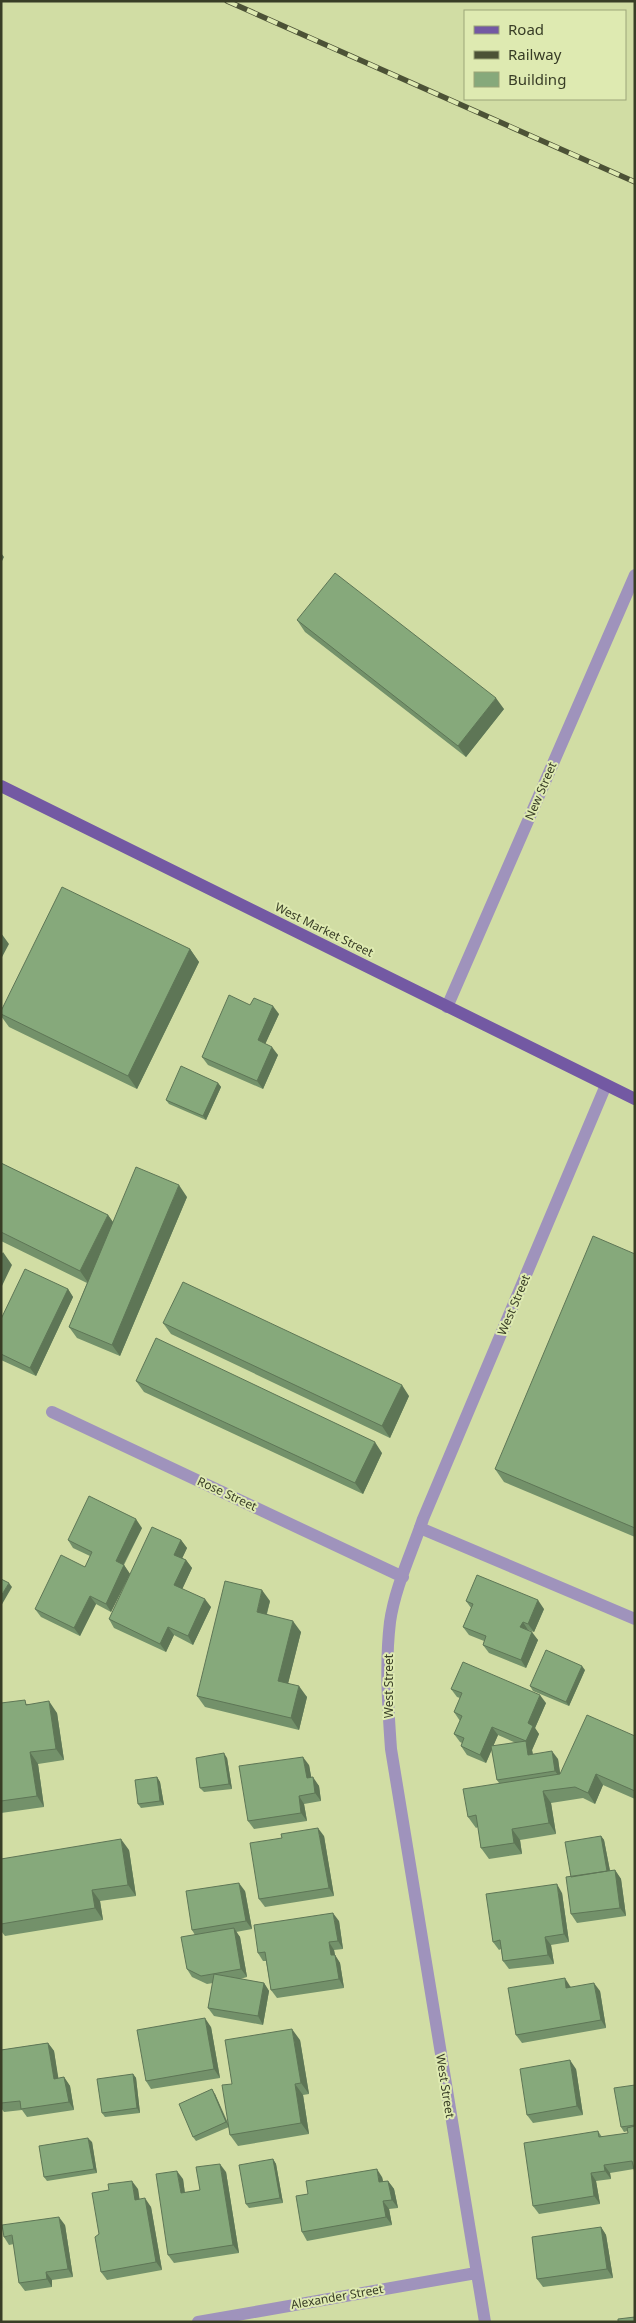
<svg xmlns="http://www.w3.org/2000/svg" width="636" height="2323" font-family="'Noto Sans',sans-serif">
<rect width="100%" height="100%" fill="#d1dda4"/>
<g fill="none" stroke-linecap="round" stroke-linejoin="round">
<path stroke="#9f93bc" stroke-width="12" d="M420,1528l215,91"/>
<path stroke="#9f93bc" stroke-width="12" d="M447,1007l188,-432
M52,1412l351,165
M198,2322l278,-49
M485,2322l-94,-573c-3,-42 -6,-85 -1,-127 5,-35 22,-70 33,-103l183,-434"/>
<path stroke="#7359a3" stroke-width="12" d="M1,786l634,313"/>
<g stroke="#4c5236" stroke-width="5.5">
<path id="rail" d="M227,1l408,181"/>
</g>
<use href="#rail" stroke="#deeab1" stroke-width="4" stroke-dasharray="11" stroke-linecap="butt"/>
</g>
<path fill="#73916a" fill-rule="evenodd" d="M297,620l207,89 -38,48 -161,-125z
M190,949l9,13 -62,127 -128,-62 -8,-11v-5z
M250,1005l29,9 -14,30 13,11 -15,34 -55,-24 -6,-8z
M218,1083l3,4 -15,33 -37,-16 -3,-4z
M1,1163l107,52 5,7 74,-25 -67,159 -43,-18 -8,-11 18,-44 -86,-42z
M635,1254v283l-131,-55 -9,-13z
M68,1289l5,8 -37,79 -35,-16v-41z
M163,1323l246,73 -19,42 -219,-104z
M136,1381l246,72 -19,41 -219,-102z
M142,1528l-18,37 6,9 -19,38 -15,-8 -16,32 -39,-19 -6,-8 50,-42 5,-11 -17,-8 -5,-8z
M181,1540l6,8 -5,10 4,2 6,8 -10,21 29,18 -18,38 -19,-10 -8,17 -52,-24 -5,-9z
M270,1601l-3,13 34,18 -13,51 19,14 -8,33 -94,-23 -8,-11z
M466,1601l78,8 -10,23 -6,-2 10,10 -12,28 -37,-15 -6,-8 1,-4 -15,-6 -6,-8 8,-19z
M585,1670l-16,36 -36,-15 -3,-5z
M451,1689l95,14 -11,25 4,6 -7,16 1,4 25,5 2,15 75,-38v63l-32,-14 -8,19 -12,-6 -32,5 5,31 -36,6 2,14 -33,5 -8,-11 -3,-21 -2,1 -8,-11 31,-34 -2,-3 -5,-31 -6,14 -19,-8 -6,-9 1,-3 -2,-1 -6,-8 6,-13 -6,-9 6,-14 -3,-1zM498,1735l18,8 -23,3z
M1,1703l28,1 28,9 7,47 -26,4 6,43 -43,6z
M227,1758l5,31 -28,3 -4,-4z
M309,1765l2,12 8,9 2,15 -17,3 3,17 -53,8 -6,-8z
M157,1777l3,5 4,23 -23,3 -3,-4z
M324,1836l10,60 -69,11 -6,-8z
M601,1836l3,4 6,31 5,-1 6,9 5,37 -49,7 -6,-9v-37z
M129,1850l7,46 -36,5 3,19 -98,16 -4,-5v-72z
M245,1891l7,38 -16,3 4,5 7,40 -7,2 24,4 5,8 -6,34 -49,-9 -6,-8 5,-25 -6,1 -15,-7 -5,-8 8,-34 -3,-5z
M562,1893l7,49 -18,3 3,19 -45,5 -6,-8 -2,-12 -2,1 -6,-8z
M339,1921l4,28 -9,1 1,5 5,8 4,25 -67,10 -6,-8 -5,-29h-3l-5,-8z
M570,1986l1,1 29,4 6,37 -84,15 -6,-8z
M211,2027l9,51 -69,11 -5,-8z
M300,2040l9,54 -6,1 6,39 -71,12 -8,-11 -1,-8 -33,14 -3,-4 22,-43 14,31 3,-41z
M48,2043l6,8 4,28 6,-2 6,9 4,24 -47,7 -5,-7 -18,2 -3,-4v-58z
M576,2069l7,46 -50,8 -6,-8z
M133,2074l3,4 4,35 -35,4 -3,-4z
M635,2085v88l-1,-4 -24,4 1,6 -15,2 4,23 -61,10 -6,-8 65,-75 4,6 26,-4v-2l-4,1 -3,-5z
M92,2142l5,31 -50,8 -3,-4z
M273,2159l3,5 7,39 -34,5 -3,-4z
M226,2172l13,81 -65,10 -6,-8 15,-76 2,14 15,-3z
M382,2177l1,4h5l6,8 4,19 -9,1 3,16 -85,16 -5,-9z
M138,2189l1,10 12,8 11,63 -55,10 -6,-8 -2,-38z
M65,2225l8,52 -21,3v7l-27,4 -6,-8 -5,-39 -5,1 -5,-8z
M601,2227l5,8 7,43 -70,9 -6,-8z"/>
<path fill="#5e7656" d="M1,553l3,4 -3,6z
M496,698l8,11 -38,48 -8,-11z
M1,933l8,11 -8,15z
M190,949l9,13 -62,127 -9,-13z
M273,1006l6,8 -16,35 -5,-9z
M272,1047l6,8 -15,34 -6,-8z
M218,1083l3,4 -15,33 -3,-4z
M179,1185l8,12 -67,159 -8,-11z
M108,1215l9,13 -28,56 -9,-13z
M3,1252l9,13 -11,23v-33z
M68,1289l5,8 -37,79 -6,-8z
M402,1385l7,11 -19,42 -8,-12z
M375,1442l7,11 -19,41 -8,-11z
M136,1519l6,9 -21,41 -5,-8z
M181,1540l6,8 -7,15 -6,-8z
M186,1560l6,8 -12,26 -6,-9z
M124,1565l6,9 -19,38 -5,-8z
M9,1583l3,4 -11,19v-10z
M262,1590l8,11 -6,22 -7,-11z
M90,1596l6,8 -16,32 -6,-8z
M205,1599l6,8 -18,38 -5,-9z
M538,1600l6,9 -10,23 -6,-8z
M293,1621l8,11 -15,60 -8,-11z
M523,1622l5,8 -8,-3z
M168,1627l6,8 -8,17 -6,-8z
M532,1632l6,8 -12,28 -5,-8z
M582,1666l3,4 -16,36 -3,-4z
M299,1686l8,11 -8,33 -8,-12z
M540,1695l6,8 -11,25 4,6 -7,16 2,13 -6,-8 -2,-14 2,-18z
M49,1701l8,12 7,47 -8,-11z
M492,1727l6,8 -12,28 -6,-8z
M552,1751l6,8 3,20 -6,-8z
M30,1752l8,12 6,43 -7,-11z
M224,1753l3,5 5,31 -3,-5z
M303,1757l6,8 4,21 -6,-8z
M596,1774l7,11 -8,19 -7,-11z
M157,1777l3,5 4,23 -4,-4z
M313,1777l6,9 2,15 -6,-8z
M543,1791l8,12 5,31 -7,-11z
M299,1796l5,8 3,17 -6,-8z
M318,1828l6,8 10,60 -5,-8z
M512,1829l8,11 2,14 -8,-11z
M601,1836l3,4 7,36 -4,-5z
M121,1839l8,11 7,46 -8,-11z
M615,1870l6,9 5,37 -6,-8z
M239,1883l6,8 7,38 -6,-8z
M557,1884l5,9 7,49 -5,-8z
M92,1890l8,11 3,19 -8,-12z
M333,1913l6,8 4,28 -5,-8z
M234,1928l6,9 7,40 -6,-8z
M545,1937l6,8 3,19 -6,-9z
M329,1942l5,8 1,5 5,8 4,25 -5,-9 -8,-24z
M565,1978l5,8 2,10 -6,-8z
M264,1983l5,8 -6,34 -5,-9z
M594,1983l6,8 6,37 -5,-8z
M205,2018l6,9 9,51 -6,-9z
M292,2029l8,11 9,54 -8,-11z
M48,2043l6,8 6,37 -6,-9z
M570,2060l6,9 7,46 -6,-9z
M133,2074l3,4 4,35 -3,-5z
M64,2077l6,9 4,24 -5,-8z
M295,2084l8,11 6,39 -8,-11z
M212,2089l3,5 14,33 -3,-5z
M88,2138l4,4 5,31 -3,-4z
M273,2159l3,5 7,39 -3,-5z
M220,2164l6,8 13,81 -6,-8z
M604,2165l6,8 1,6 -6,-8z
M377,2169l5,8 3,13 -6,-8z
M177,2171l6,8 3,23 -5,-9z
M591,2173l5,8 4,23 -6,-8z
M132,2181l6,8 3,19 -6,-8z
M388,2181l6,8 4,19 -6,-8z
M145,2198l6,9 11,63 -6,-8z
M383,2201l6,8 3,16 -6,-8z
M59,2217l6,8 8,52 -5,-8z
M601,2227l5,8 7,43 -6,-9z
M46,2272l6,8v7l-5,-8z"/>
<path fill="#86a97b" stroke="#5e7656" d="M335,573l161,125 -38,48 -161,-126z
M62,887l128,62 -62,127 -127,-62v-3z
M229,995l21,10 4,-7 19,8 -15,34 14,7 -15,34 -55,-24z
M181,1066l37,17 -15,33 -37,-16z
M1,1163l107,52 -28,56 -79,-39z
M136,1167l43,18 -67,160 -43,-18z
M593,1236l42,18v274l-140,-59z
M25,1269l43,20 -38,79 -29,-14v-35z
M183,1282l219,103 -20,41 -219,-103z
M156,1338l219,104 -20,41 -219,-102z
M89,1496l47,23 -20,42 8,4 -18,39 -16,-8 -16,32 -39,-19 26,-54 24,12 7,-15 -24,-12z
M152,1527l29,13 -7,15 12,5 -12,25 31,14 -17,37 -20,-9 -8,17 -51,-25z
M477,1575l61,25 -10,24 -5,-2 -3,5 12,5 -11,28 -38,-15 3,-9 -23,-9 10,-23 -7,-3z
M1,1579l8,4 -8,13z
M225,1581l37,9 -5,22 36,9 -15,60 21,5 -8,32 -94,-22z
M546,1650l36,16 -16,36 -36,-16z
M463,1662l77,33 -12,28 5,3 -7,15 2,14 24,-4 3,20 -58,9 -6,-34 35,-5 -34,-14 -12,28 -19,-9 3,-8 -10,-4 8,-18 -8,-4 8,-19 -11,-4z
M25,1700l1,5 23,-4 7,48 -26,3 7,44 -36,5v-98z
M587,1715l48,21v55l-39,-17 -8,19 -13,-6 -32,4 6,32 -37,6 2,14 -33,5 -5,-33 -8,2 -5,-28 97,-15z
M224,1753l5,31 -29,4 -4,-30z
M303,1757l4,21 6,-1 2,16 -16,3 2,17 -53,8 -9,-55z
M157,1777l3,24 -22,3 -3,-24z
M318,1828l11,60 -70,11 -9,-56 32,-5 -1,-4z
M601,1836l6,35 -36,6 -6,-35z
M121,1839l7,46 -36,5 3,18 -94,16v-65z
M615,1870l5,38 -49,6 -5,-37z
M239,1883l7,38 -54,9 -6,-39z
M557,1884l7,50 -19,3 3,18 -45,6 -3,-21 -7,2 -7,-48z
M333,1913l5,28 -9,1 2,13h4l4,24 -68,11 -6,-38 -7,1 -4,-28z
M234,1928l7,41 -40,7 -14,-7 -6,-32z
M214,1974l50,9 -6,33 -50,-8z
M565,1978l1,10 28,-5 7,37 -85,15 -8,-47z
M205,2018l9,51 -68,12 -9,-51z
M292,2029l9,54 -6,1 6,39 -71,12 -8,-50 10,-1 -7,-44z
M48,2043l6,36 10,-2 5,25 -48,7 -1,-8 -19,2v-53z
M570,2060l7,46 -50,9 -7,-46z
M133,2074l4,34 -35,5 -5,-34z
M635,2085v40l-14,2 -7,-39z
M212,2089l14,33 -33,15 -14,-33z
M635,2126v47l-3,-12 -28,4 1,6 -14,2 3,23 -61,10 -9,-63 74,-12 1,6 29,-4 -1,-5z
M88,2138l6,31 -50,8 -5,-31z
M273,2159l7,39 -34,6 -7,-39z
M220,2164l13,81 -65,10 -12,-81 21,-3 4,22 19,-3 -4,-23z
M377,2169l2,13 9,-1 4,19 -9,1 3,16 -84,15 -6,-36 12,-2 -2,-13z
M132,2181l3,19 10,-2 11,64 -55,10 -6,-35 4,-3 -7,-41 17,-3 -1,-6z
M59,2217l9,52 -22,3 1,7 -28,4 -7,-48 -8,2 -2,-12z
M601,2227l6,42 -70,10 -5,-42z
M635,2317v5h-17v-3z"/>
<g text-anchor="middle" stroke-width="4" stroke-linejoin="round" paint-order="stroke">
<g font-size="12" fill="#383d26" stroke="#deeab1">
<text transform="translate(541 791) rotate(-67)" y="4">New Street</text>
<text transform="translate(324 930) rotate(26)" y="4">West Market Street</text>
<text transform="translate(514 1305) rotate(-67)" y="4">West Street</text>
<text transform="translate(227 1494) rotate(25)" y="4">Rose Street</text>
<text transform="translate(389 1686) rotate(-90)" y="4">West Street</text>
<text transform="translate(445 2086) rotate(81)" y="4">West Street</text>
<text transform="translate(337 2297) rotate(-10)" y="4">Alexander Street</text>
</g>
</g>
<rect width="636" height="2323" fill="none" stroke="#383d26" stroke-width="5"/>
<rect x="464" y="10" width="162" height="90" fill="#deeab1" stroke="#9ca579"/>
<rect x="474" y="26" width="25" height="8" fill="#7359a3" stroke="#9ca579"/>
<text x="508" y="35" font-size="15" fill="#383d26">Road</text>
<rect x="474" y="51" width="25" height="8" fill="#4c5236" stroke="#9ca579"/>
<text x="508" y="60" font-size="15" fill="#383d26">Railway</text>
<rect x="474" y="72" width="25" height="15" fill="#86a97b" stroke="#9ca579"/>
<text x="508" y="85" font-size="15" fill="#383d26">Building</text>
</svg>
